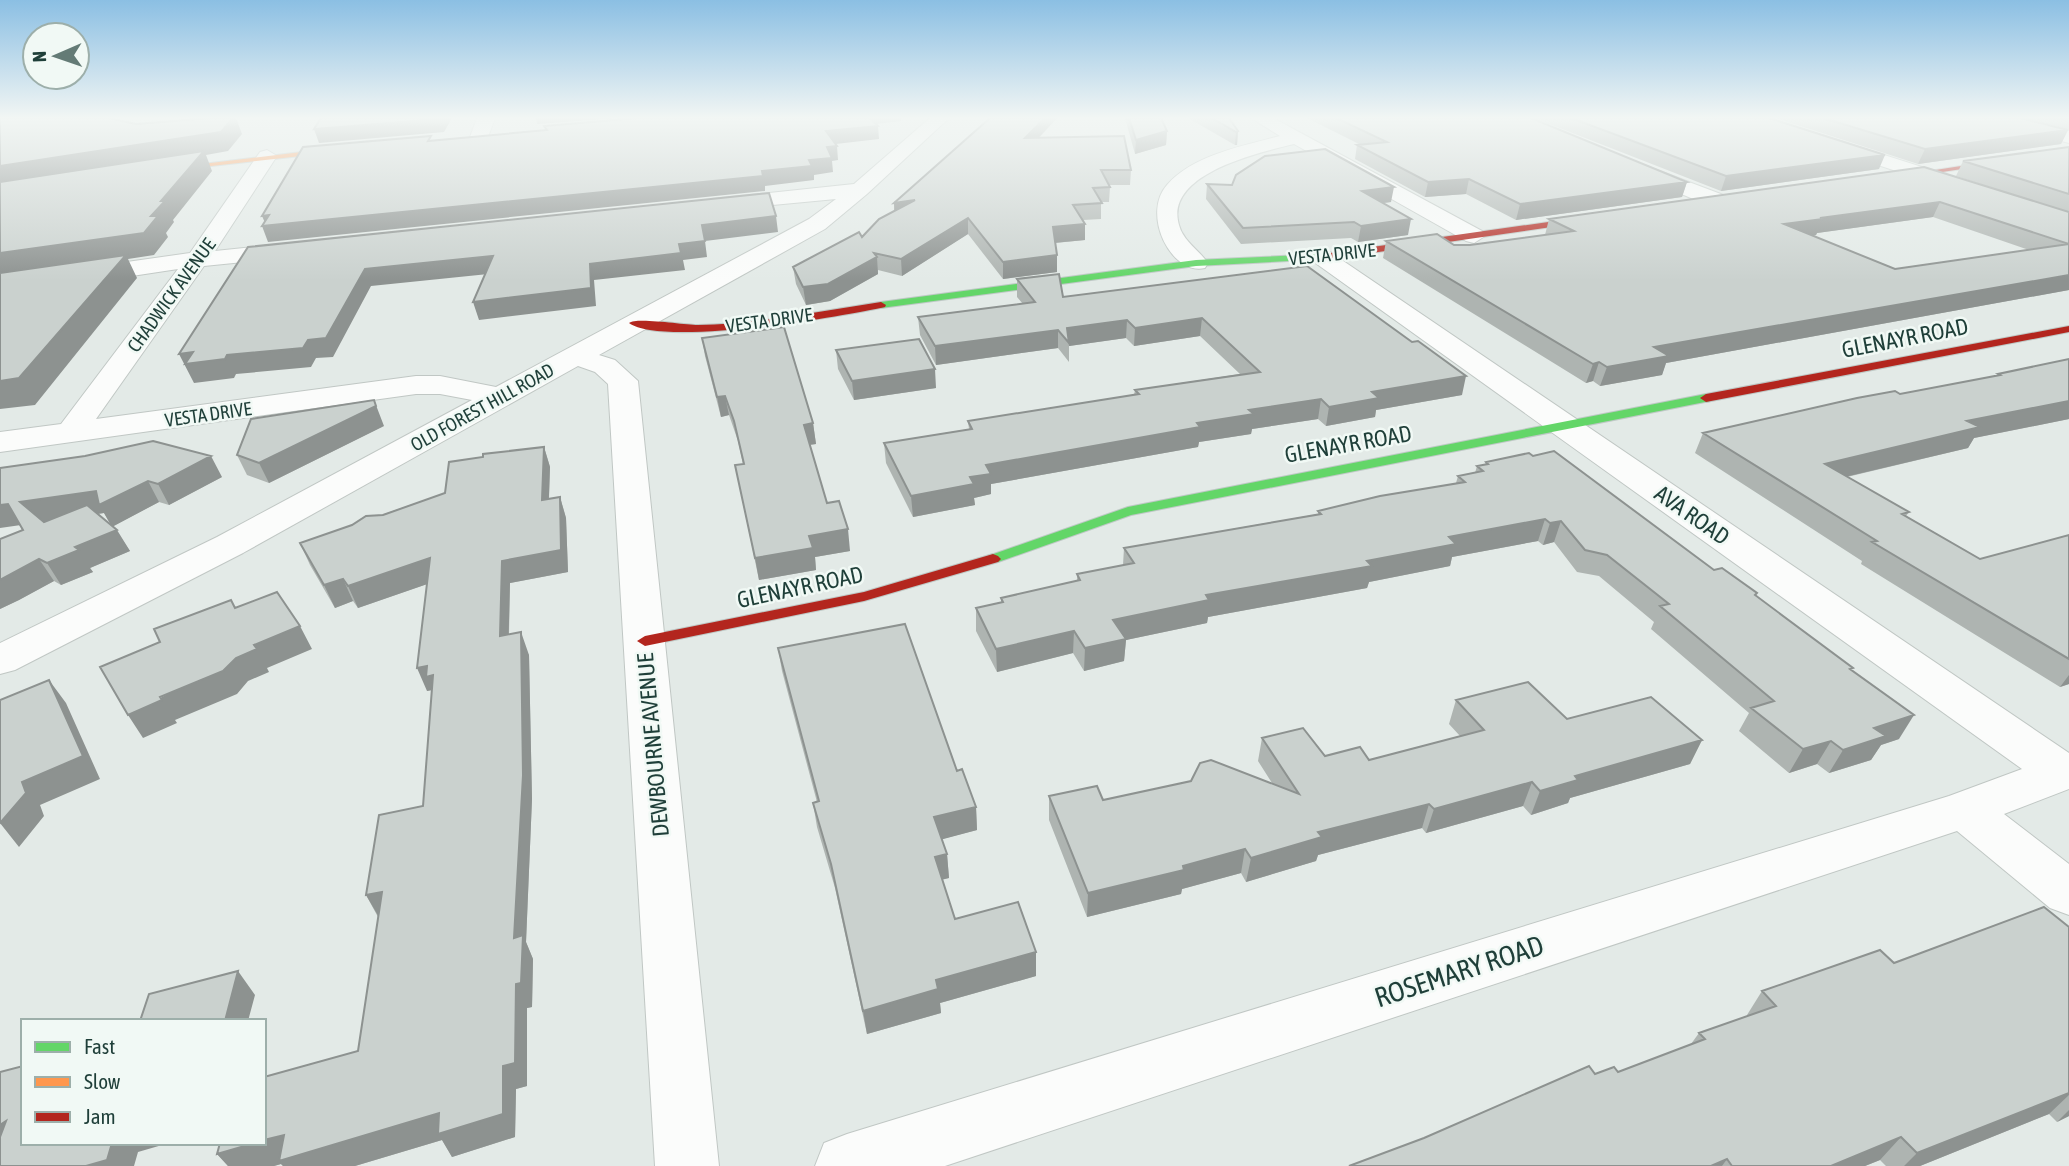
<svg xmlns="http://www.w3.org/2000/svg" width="2069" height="1166" font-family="'Asap Condensed',sans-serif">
<rect width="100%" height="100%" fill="#e3eae7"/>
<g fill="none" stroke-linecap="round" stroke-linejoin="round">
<g stroke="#c0c7c4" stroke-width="2">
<path id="street" d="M477,118h18l-7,19 -9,6 -9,-6z
M930,118h19l-82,76 -42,35 -226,126 16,5 23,21 81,785h-64l-47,-782 -13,-12 -17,-6 -335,187 -228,117 -15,4v-31l217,-106 255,-137 -32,-6h-24l-416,58v-20l61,-8 117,-155 -178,27v-16l190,-27 70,-101 7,-2 10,6 -62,95 79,-8 8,2 4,5 -4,5 -8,2 -90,9 -108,153 320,-43h24l56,11 313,-168 27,-20 -117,11 -8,-1 -3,-5 3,-5 143,-15z
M1251,118h22l209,113 3,5 -11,7 -8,-2 -172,-97c-36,9 -130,30 -115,81 4,16 20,25 29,38l-3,5c-34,8 -64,-54 -38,-83 26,-30 76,-39 113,-49z
M1742,118h26l198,63 3,4 -10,6 -7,-2 -207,-67z
M1986,118h29l54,13v12l-80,-21z
M1636,162l90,34 3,5 -11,6 -8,-1 -81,-34 -3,-4 3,-4z
M1322,250l8,2 739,501v36l-65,25 65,50v51l-19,-7 -93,-77 -1012,335h-130l9,-23 23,-9 1102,-338 73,-27 -708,-507 -4,-5 4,-5z"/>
</g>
<g stroke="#bec8c5" stroke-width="2">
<path id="fast" d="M1323,254l3,1v4l-130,7 -315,42 -5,-3 5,-3 315,-42z
M1706,394l4,1v6l-579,114 -133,47h-10l-3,-3 3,-3 140,-49z"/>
</g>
<g stroke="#bec8c5" stroke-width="2">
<path id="slow" d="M351,146l3,4 -197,22 -4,-2z"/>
</g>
<g stroke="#bec8c5" stroke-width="2">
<path id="jam" d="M2069,149v4l-187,28 -4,-2z
M1597,215l3,1v4l-277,40 -5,-3 5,-3z
M881,302l5,3 -1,2c-45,10 -223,40 -256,16 8,-6 54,2 69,2 61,-1 122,-14 183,-23z
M2069,326v6l-363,70 -6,-4 6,-4z
M993,554l5,2 3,3 -3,3 -134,39 -219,45 -8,-5 8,-5 219,-44z"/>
</g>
<use href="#street" fill="#fbfcfb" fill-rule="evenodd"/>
<use href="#fast" fill="#63d668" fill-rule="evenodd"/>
<use href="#slow" fill="#ff974d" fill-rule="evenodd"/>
<use href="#jam" fill="#b3261e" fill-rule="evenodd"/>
</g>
<path fill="#aeb4b1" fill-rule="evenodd" d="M1057,118l-18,20 92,32 -1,15h-21l1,2 -1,15h-8v17l-18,1 2,4v16l-30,3 2,29 -54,7 -35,-45 -66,42 -24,-6v4l-48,27 -24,4 -10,-21 -3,-17 69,-30 32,-26v-8z
M1125,118h36l6,13 -1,14 -31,9z
M1188,118h41l9,13 -1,14h-2z
M1307,118h224l156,64 -5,15 -166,23 -50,-26 -41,3 -70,-38 2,-14h4z
M1534,118h235l110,51 -158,22z
M1776,118h244l41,10 -37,-10h45v12h-1l-7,14 -143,20z
M2069,147v143l-403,73 -4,12 -62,11 -7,-5 -7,2 -203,-125 3,-17 84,4 75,-10 4,-16 375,-52 122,38 -90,-29 7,-15zM1933,217l96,33 -134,19 -83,-33 4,-1 1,-2z
M1207,184l25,1 159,17 -8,1 25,32 -50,7 -7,-4 -110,6 -35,-45z
M1307,266l155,129 -86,15 -1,7 -49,9 -8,-7 -66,10 -1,5 -52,8 -1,5 -207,37v10l-17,4 1,7 -62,12 -27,-54 -2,-20 85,-14 -1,-8 166,-26 1,-5 105,-16 -40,-38 -66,10 -8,-8 -57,8v16l-11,-14 -122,17 -16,-30 -2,-18 105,-13 -6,-7v-18l46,18z
M702,338l111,85 3,21 -6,1 17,58 23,48 -35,6 1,13 -57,10 -24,-115 8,-1 -5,-23 -9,-26 -8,2 -16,-61z
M836,350l100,38 -82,12 -16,-31z
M2069,359v60l-95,19 -6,10 -121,29 62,35 -3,4 74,43 89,-24v149l-9,3 -199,-123 1,-3 -167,-108 8,-20 294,-57 1,-2z
M384,426l-115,57 -22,-8 -10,-20z
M544,447l6,20 -1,32 11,-2 6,21 2,54 -58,11 -1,52 20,20 3,144 -6,143 7,17 -1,48 -5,1v78l-11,3 -1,48 -63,20 -10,-17 -87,26h-72l-2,-2 -7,2h-46l-11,-12 141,-103 20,-134 -12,-22 57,-89 9,-116 -5,1v-107l-69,24 -5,-7 -18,7 -25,-43 -10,-22 145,-50z
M1486,462l228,108 41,25 98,73 -2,2 48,69 -18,6 -10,15 -42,13 -12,-9 -28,9 -50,-42 10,-18 -98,-84 3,-7 -55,-46 -22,-4 -23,-30 -11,3 -5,-4 -86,16 -2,9 -81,16 -2,6 -159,29 -1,6 -81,17 -2,21 -40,10 -11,-18 -76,19 -21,-41v-23l25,-6v-4l76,-17v-7l46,-9 1,-17 194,-34v-3l138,-28 2,-7 17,-3 2,-7 8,-1z
M0,468l222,9 -53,28 -10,-3 -46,24 17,25 -40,17 3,4 -32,13 -7,-4 -35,19 -19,9v-70l23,-9 -3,-5zM104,513l7,12 -14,-11z
M778,648l179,123 19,36 1,23 -35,9 5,15 2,24 -7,1 13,40 81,57 -96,27 1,10 -74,21 -32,-146 -18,-61 -4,-24 4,-1 -35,-131z
M1456,700l111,19 135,21 -12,24 -120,34 -2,5 -37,12 -8,-9 -97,27 -4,-5 -104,27 -2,6 -70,21 -5,-9 -59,16 -1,5 -94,23 -38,-97v-24l54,4 88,-19 81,2 -14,-22 4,-23 63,18 44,4 91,-24 -11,-12z
M2069,927v189l-12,6 -8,-8 -129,52h-34l-6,-6 -15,6h-516l246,-92 23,-2 73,-28 8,-11 48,-17v-1l15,-24z"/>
<path fill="#8d9290" d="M233,118h3l6,16 -14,17 -22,4 6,16 -39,49 1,2 -8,11 2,4 -14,18 -26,4 9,19 -102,127 -35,4v-243z
M441,118h11l-8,14 -125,11 -5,-14z
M536,118h80l-79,6z
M865,118h36v3l-35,4z
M1045,118h12l-32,34v-14z
M878,126l1,13 -52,6 -1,-14z
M2068,130l-7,14 -143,20 7,-15z
M1167,131l-1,14 -31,9 1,-14z
M1238,131l-1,14h-2l1,-13z
M837,146l1,14 -6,1 1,11 -19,3v5l-49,6v5l-497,51 -6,-16 4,-1 -4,-9 500,-45 47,-11 18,-13z
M1885,155l-6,14 -158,22 5,-15z
M1469,179l-3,15 -41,3 3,-15z
M1687,182l-5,15 -166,23 4,-16z
M1394,187l-3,15 -32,4 3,-15z
M915,200l-20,18 -1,-15z
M1940,202l-7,15 -116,16 -1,2 -39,5 7,-16 36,-6z
M776,216l2,16 -73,9 2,16 -24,3 2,10 -91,10 2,26 -117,14 -6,-18 117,-38 89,-20 23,-19z
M968,218v16l-66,42 -1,-17z
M1411,219l-3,16 -50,7 3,-16z
M1085,224v16l-32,3v-16z
M1057,255v17l-54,7v-17z
M493,256l5,17 -127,13 -38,71 -17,1 -5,9 -75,7 -2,4 -40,5 -15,-29 14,-2 34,3 81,-15 57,-71z
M877,257l1,17 -48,27 -24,4 -3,-18z
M2069,275v15l-403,73 -4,12 -62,11 7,-19 47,-20z
M1202,318l-2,18 -66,10 1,-18z
M1127,320l-1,18 -57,8 -2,-18z
M1058,330v18l-122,17 -1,-19z
M1599,362l-6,19 -7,2 7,-19z
M935,369l1,19 -82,12 -2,-19z
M1466,376l-4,19 -86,15 -1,7 -49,9 3,-19 43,-15z
M725,396l4,19 -8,2 -4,-20z
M1321,399l-3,20 -66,10 -1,5 -52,8 -1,5 -207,37v10l-17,4 1,7 -62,12 -2,-21 59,-19 16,-12 211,-42 52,-13z
M374,400l10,26 -115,57 -10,-20z
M2069,401v18l-95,19 -6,10 -153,36 10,-20 142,-43z
M813,423l3,21 -9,1 -3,-20z
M544,447l6,20 -2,54 -6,-21z
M211,456l11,21 -53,28 -11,-21z
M148,481l11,21 -47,25 -8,-14 -70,10 -14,-21z
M560,497l6,21 2,54 -58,11 -2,76 -8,-23 2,-75z
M8,504l13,21 -21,3v-23z
M1545,519l-7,22 -86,16 -2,9 -81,16 -2,6 -159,29 -1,6 -81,17 -2,21 -40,10 1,-23 28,-28 93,-25 161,-34 82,-24z
M1561,521l-7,21 -11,3 7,-22z
M848,529l2,22 -35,6 1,13 -57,10 -4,-22 54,-22z
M117,530l13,21 -40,17 3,4 -32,13 -14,-22 28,-16z
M430,558l9,22 -81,28 -10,-22z
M39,559l15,22 -35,19 -19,9v-29z
M343,579l10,22 -18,7 -11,-23z
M300,626l12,23 -45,19 2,4 -21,9 -11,13 -62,26 2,3 -34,15 -15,-23 108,-57 18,-13z
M1074,631l-1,22 -76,19 -1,-23z
M521,632l8,23 3,144 -6,143 7,17 -1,48 -5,1v78l-11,3 -1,48 -63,20 -10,-17 -87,26h-72l-2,-2 -7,2h-46l-11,-12 38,-11h9v-3l239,-74 11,-128z
M427,666l6,9 -1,15 -5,1 -10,-23z
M2069,675v9l-9,3z
M49,680l17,23 34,76 -60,26 4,11 -25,31 -19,-24 22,-41z
M1914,715l-15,24 -18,6 -10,15 -42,13 14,-23 31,-22z
M1702,740l-12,24 -120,34 -2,5 -37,12 9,-24 35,-15z
M1831,741l-14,23 -28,9 14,-24z
M1532,782l-9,24 -97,27 8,-24z
M1429,804l-7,24 -104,27 -2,6 -70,21 5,-24 67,-26z
M976,807l1,23 -41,11 -2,-24z
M1245,849l-4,24 -59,16 -1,5 -94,23 1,-24z
M947,854l2,24 -12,3 -2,-24z
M382,892l-2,27 -14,-24z
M1036,952v24l-96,27 1,10 -74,21 -4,-23 73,-31z
M238,971l17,24 -7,26h-23z
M2069,1093v2l-20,19 -129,52h-16l13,-13z
M2069,1110v6l-12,6z
M6,1121l-6,44v-40z
M1901,1137l-21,23 -15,6h-34z
M112,1143h57l-31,9 -4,14h-48z
M1727,1159l-5,7h-11z"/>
<path fill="#cad1ce" stroke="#8d9290" stroke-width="2" d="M0,118h109l27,6 75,-6h22l-12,14 -221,34z
M321,118h120l-1,1 -126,10z
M638,118h232l8,8 -52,5 11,15 -10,1 5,11 -23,2 3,6 -50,5 1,5 -501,50 7,-11 -7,1 41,-69 128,-11 -3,5 119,-11 -3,-4z
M990,118h55l-20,20 99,-2 7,34h-30l9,17 -17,1 9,15 -29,2 12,19 -32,3 4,28 -54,7 -35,-44 -67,41 -27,-6 3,4 -49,27 -25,3 -10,-20 66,-35 3,5 17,-18 36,-19 -21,3z
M1129,118h32l6,13 -31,9z
M1212,118h17l9,13 -2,1z
M1336,118h195l156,64 -167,22 -51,-25 -41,3 -71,-37 30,-3z
M1571,118h198l116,37 -159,21z
M1823,118h197l48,12 -143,19z
M2069,147v47l-106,-33z
M1325,149l69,38 -32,4 49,28 -50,7 -7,-4 -111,6 -36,-44 25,1 4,-10 29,-19z
M204,151l-43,50h4l-14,15h7l-14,17 -144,20v-71z
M1924,167l145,45v32l-129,-42 -120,16 3,1 -39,5 111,45 174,-25v31l-415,72 15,9 -62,11 -8,-5 -6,2 -207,-123 51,-7 17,11h16l104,-14 -25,-12z
M769,193l7,23 -74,9 3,16 -26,3 2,9 -91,11 1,24 -118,14 20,-46 -128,13 -39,69 -18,2 -5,8 -76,7 -2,4 -40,5 8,-12 -14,2 69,-107z
M126,255l-107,123 -19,3v-108z
M1307,266l105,76 6,-1 48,35 -94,16 7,6 -50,9 -8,-8 -72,11 5,4 -57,9 3,4 -214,38 5,9 -21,3 4,7 -63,12 -27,-53 88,-14 -4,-8 171,-27 -4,-4 125,-18 -58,-54 -67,10 -8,-8 -60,8 2,15 -11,-13 -123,16 -17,-29 117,-15 -18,-23 42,-5 4,23z
M784,327l29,96 -9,2 23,78 12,-2 9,28 -39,7 4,12 -58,10 -20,-93 9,-1 -10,-43 -9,-25 -8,1 -15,-59z
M919,339l16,30 -83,12 -16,-31z
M2069,359v42l-102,20 13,6 -155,37 84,48 -7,2 78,45 89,-24v124l-197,-117 5,-1 -174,-108 154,-35 38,-7 5,3 100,-19 -2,-1z
M374,400l2,6 -117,57 -22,-8 14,-36z
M153,441l58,15 -53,28 -10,-3 -49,24 -3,-14 -76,11 24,20 43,-17 30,25 -42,17 4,3 -32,13 -8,-4 -39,21v-41l23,-9 -15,-26 -8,1v-37l85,-12z
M544,447l-2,53 18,-3 1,53 -59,11 -2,75 21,-4 2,143 -9,163 9,-3 -2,48 -5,1 -1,79 -12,3v48l-65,20 1,-21 -160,48 5,-26 -20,5v-63l94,-26 24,-159 -16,3 13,-80 44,-9 10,-131 -7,2 1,-11 -10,2 13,-110 -82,28 -5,-7 -19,6 -24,-42 52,-18 14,-9 17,-1 62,-22 4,-31 34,-5v-3z
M1554,451l160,119 8,-2 35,25 -2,2 98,73 -3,1 64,46 -40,13 12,8 -43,14 -12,-9 -28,8 -52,-41 23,-7 -114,-95 9,-2 -62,-49 -22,-5 -24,-29 -11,2 -5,-4 -96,18 7,7 -89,17 5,5 -166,29 3,5 -96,20 13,19 -41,9 -11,-17 -78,18 -20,-41 27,-6 -2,-4 79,-18 -3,-6 57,-11 -10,-15 197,-34 -3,-3 62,-15 85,-14 -7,-6 25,-5 -6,-5 11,-2 -2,-2 43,-9 4,3z
M277,592l23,34 -46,19 3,4 -21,9 -13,13 -63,26 2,3 -34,15 -28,-48 60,-25 -6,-13 77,-29 4,8z
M905,624l52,147 5,-2 14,38 -42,10 13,37 -12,3 20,62 63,-17 18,50 -100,28 2,9 -75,22 -32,-147 -18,-61 6,-2 -41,-153z
M49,680l34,76 -61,26 4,11 -26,30v-123z
M1528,682l39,37 84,-22 51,43 -127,36 3,4 -38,11 -8,-9 -98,27 -5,-5 -111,28 4,5 -71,21 -6,-9 -62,17 1,4 -96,23 -39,-97 48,-10 6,14 88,-19 9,-18 11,-3 88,34 -37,-56 41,-10 22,28 35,-9 9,13 115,-30 -28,-30z
M2044,907l25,20v166l-152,60 -16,-16 -70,29h-99l-5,-7 -16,7h-362l75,-28 165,-72 6,8 19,-7 4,5 87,-33 -6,-6 77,-27 -14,-15 118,-41 14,13z
M238,971l-13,50h-85l9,-27z
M23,1066v77h89l-5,17 -21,6h-86v-29l6,-16 -6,4v-53z
M220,1143h35l-38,11z"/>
<linearGradient id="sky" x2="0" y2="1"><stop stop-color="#8bbfe3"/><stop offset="0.42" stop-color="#f2f6f4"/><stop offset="1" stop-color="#f2f6f4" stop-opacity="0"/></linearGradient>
<rect width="2069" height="281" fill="url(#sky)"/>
<g text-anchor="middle" stroke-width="5" stroke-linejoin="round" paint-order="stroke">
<g font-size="19" fill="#1f3f39" stroke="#f1f9f5">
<text transform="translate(1332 254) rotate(-6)" y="7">VESTA DRIVE</text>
<text transform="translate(171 295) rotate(-54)" y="7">CHADWICK AVENUE</text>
<text transform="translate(769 320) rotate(-8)" y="7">VESTA DRIVE</text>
<text transform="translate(482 407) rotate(-29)" y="7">OLD FOREST HILL ROAD</text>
<text transform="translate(208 414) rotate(-8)" y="7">VESTA DRIVE</text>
</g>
<g font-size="23" fill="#1f3f39" stroke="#f1f9f5">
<text transform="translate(1905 338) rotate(-11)" y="8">GLENAYR ROAD</text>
<text transform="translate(1348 444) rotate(-10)" y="8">GLENAYR ROAD</text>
<text transform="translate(1692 515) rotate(35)" y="8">AVA ROAD</text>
<text transform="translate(800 587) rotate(-12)" y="8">GLENAYR ROAD</text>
<text transform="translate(653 745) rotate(-95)" y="8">DEWBOURNE AVENUE</text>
</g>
<g font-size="28" fill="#1f3f39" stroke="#f1f9f5">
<text transform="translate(1459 971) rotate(-18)" y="10">ROSEMARY ROAD</text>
</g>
</g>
<rect x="21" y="1019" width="245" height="126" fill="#f1f9f5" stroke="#9dafaa" stroke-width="2"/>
<rect x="35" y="1042" width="35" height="10" fill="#63d668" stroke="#9dafaa" stroke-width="2"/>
<text x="84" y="1054" font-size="21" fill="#1f3f39">Fast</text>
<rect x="35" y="1077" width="35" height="10" fill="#ff974d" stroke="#9dafaa" stroke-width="2"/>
<text x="84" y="1089" font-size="21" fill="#1f3f39">Slow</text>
<rect x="35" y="1112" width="35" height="10" fill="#b3261e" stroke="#9dafaa" stroke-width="2"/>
<text x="84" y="1124" font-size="21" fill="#1f3f39">Jam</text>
<g transform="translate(56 56) rotate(268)"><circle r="33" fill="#f1f9f5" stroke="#9dafaa" stroke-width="2"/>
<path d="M0-5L12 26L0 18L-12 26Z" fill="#647b76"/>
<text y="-10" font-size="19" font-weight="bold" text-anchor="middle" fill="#1f3f39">N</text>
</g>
</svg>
